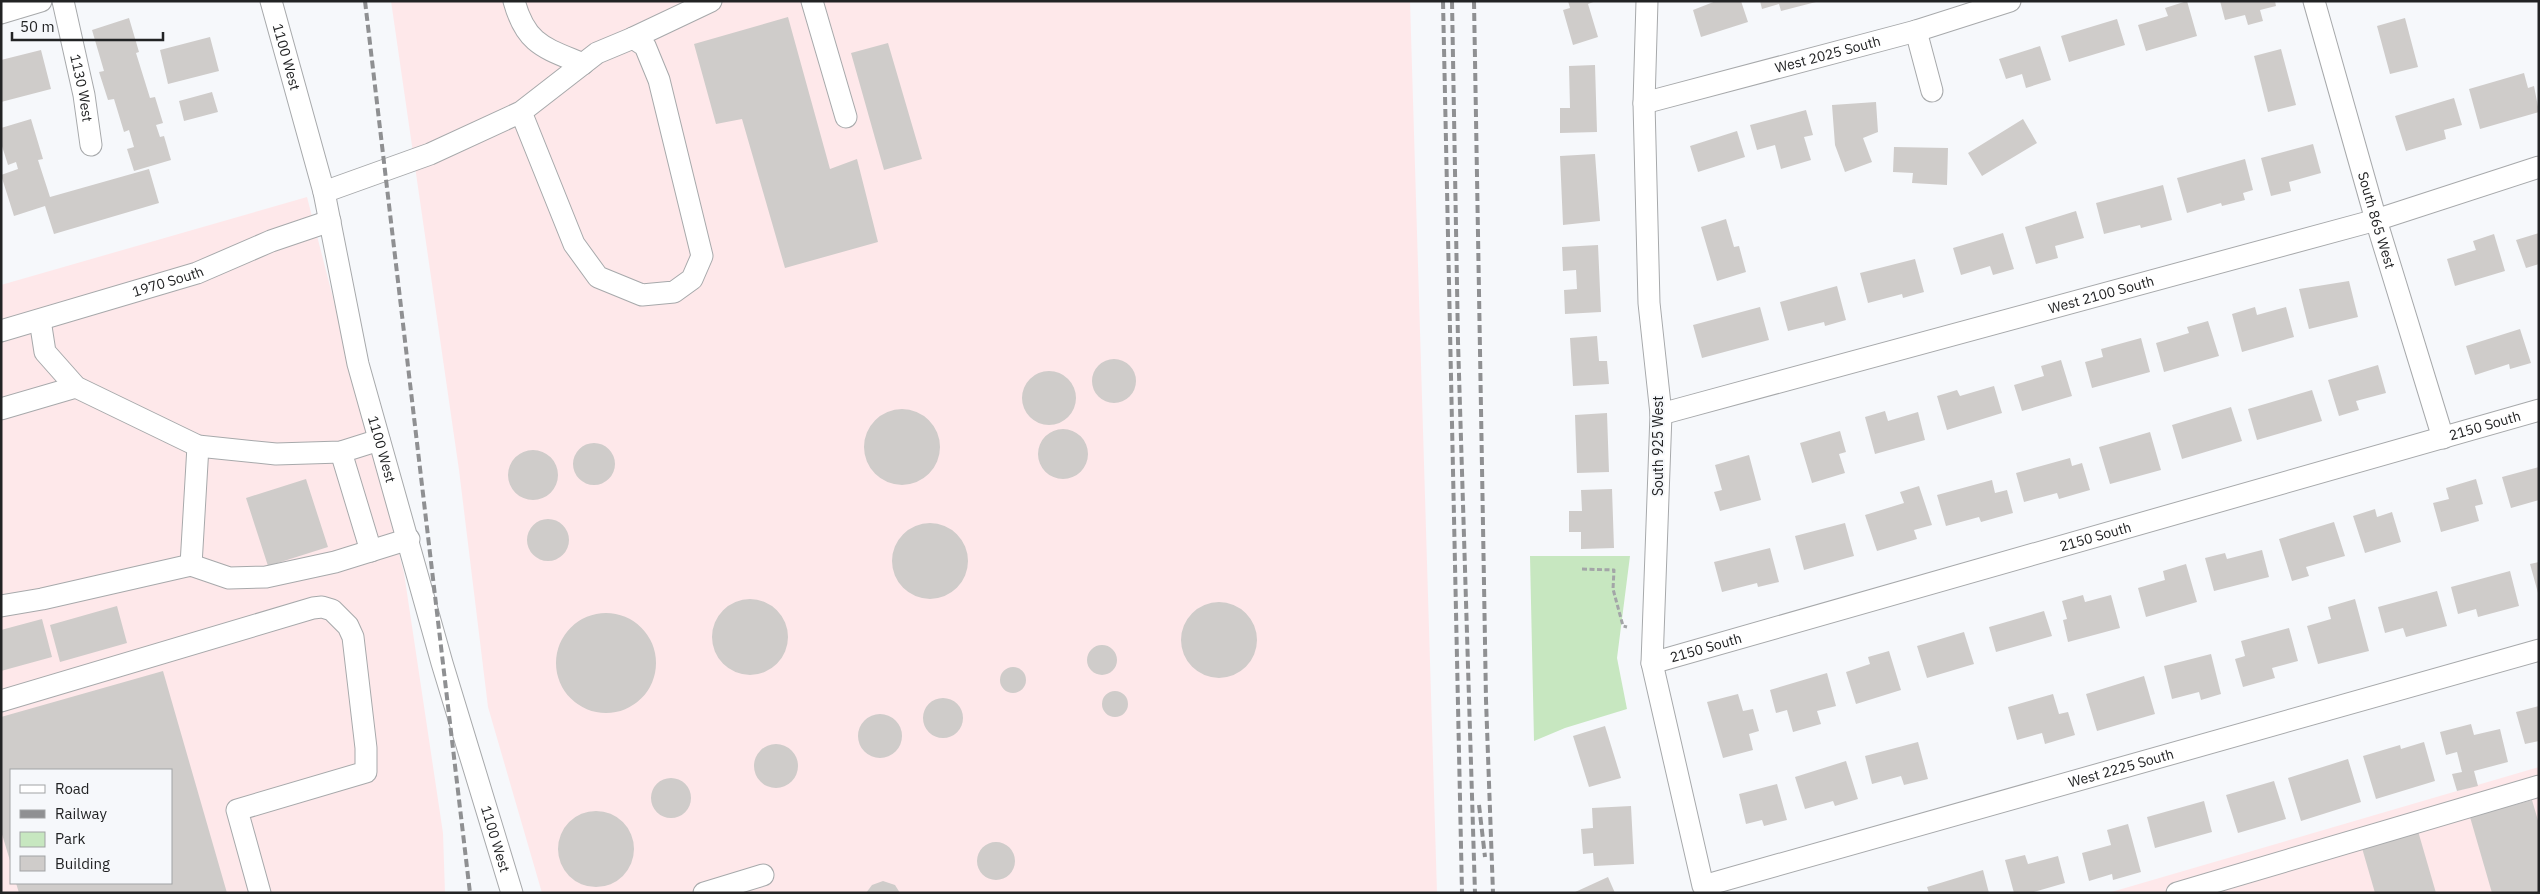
<svg xmlns="http://www.w3.org/2000/svg" width="2540" height="894" font-family="'IBM Plex Sans',sans-serif">
<rect width="100%" height="100%" fill="#f6f8fb"/>
<path fill="#fee8ea" fill-rule="evenodd" d="M391,1h1019l27,892h-895l-54,-186 -29,-237z
M307,197l97,376 39,260 2,60h-444v-608zM11,770h160v113h-160z
M2539,767v126h-431z"/>
<path fill="#c7e7c0" d="M1530,556h100l-13,102 10,51 -62,19 -31,13z"/>
<path fill="#cfccca" d="M1568,1h28l-8,3 10,33 -25,8 -10,-35 7,-2z
M1716,1h25l7,21 -47,15 -8,-27z
M1760,1h56v1l-35,9 -2,-7 -17,5z
M2187,1l10,35 -51,15 -8,-26 30,-9 -3,-8z
M2220,1h55l1,5 -16,4 3,11 -15,4 -3,-10 -20,5z
M788,17l42,152 27,-10 21,83 -93,26 -43,-149 -26,5 -22,-80z
M129,18l10,34 -3,1 14,45 5,-1 8,26 -7,2 4,12 4,-1 7,24 -37,11 -7,-22 7,-2 -5,-17 -5,2 -10,-33 -6,1 -9,-28 5,-1 -12,-41z
M2405,18l13,49 -28,7 -13,-48z
M2117,19l8,26 -56,17 -8,-26z
M210,37l9,34 -51,13 -8,-34z
M888,43l34,116 -38,11 -33,-117z
M2040,46l11,34 -25,8 -4,-14 -16,5 -7,-20z
M2281,49l15,56 -28,7 -14,-56z
M41,50l10,39 -50,13v-42z
M1595,65l2,67 -37,1v-25h10l-1,-42z
M2524,73l4,15 6,-2 5,26 -59,17 -11,-40z
M212,92l6,20 -34,9 -5,-20z
M2454,98l8,27 -18,5 2,9 -40,12 -11,-35z
M1876,102l2,30 -15,6 9,24 -27,10 -10,-27 -3,-40z
M1806,110l7,25 -9,2 7,23 -30,9 -6,-24 -18,5 -7,-25z
M31,119l12,40 -5,1 12,37 99,-28 10,34 -105,31 -9,-28 -31,10 -13,-41 17,-6 -2,-7 -8,3 -7,-22v-15z
M2023,119l14,24 -55,33 -14,-23z
M1737,131l8,26 -47,15 -8,-26z
M2313,144l8,29 -32,9 2,9 -20,5 -10,-38z
M1894,147l54,1 -1,37 -35,-2 1,-10 -20,-1z
M1595,154l5,67 -37,4 -3,-69z
M2245,159l8,31 -10,3 2,7 -23,6 -1,-3 -34,10 -10,-35z
M2163,185l9,35 -31,8 -1,-3 -36,9 -8,-31z
M2076,211l8,27 -29,8 3,12 -22,6 -11,-37z
M1726,219l8,28 5,-1 7,26 -29,9 -16,-54z
M2003,233l11,36 -21,6 -3,-9 -29,9 -8,-27z
M2539,233v31l-13,4 -10,-28z
M2494,234l11,37 -50,15 -8,-27 29,-9 -3,-9z
M1598,245l3,67 -36,2 -1,-24 13,-1 -1,-19 -13,1 -1,-24z
M1915,259l9,33 -21,6 -1,-4 -34,9 -8,-30z
M2349,281l9,36 -49,12 -10,-40z
M1837,286l9,34 -21,6 -1,-4 -36,9 -8,-29z
M1760,307l9,33 -67,18 -9,-33z
M2255,307l2,8 29,-8 8,30 -52,15 -10,-38z
M2208,321l11,35 -55,16 -8,-29 33,-10 -2,-6z
M2520,329l11,34 -21,6 -1,-5 -34,11 -9,-29z
M1597,336l2,25h8l2,23 -36,2 -3,-48z
M2141,338l9,34 -58,16 -7,-26 18,-5 -2,-8z
M1092 381a22 22 0 1 1 44 0a22 22 0 1 1-44 0Z
M2061,360l11,36 -50,15 -8,-26 30,-9 -3,-10z
M2378,365l8,28 -30,8 3,9 -20,6 -11,-36z
M1022 398a27 27 0 1 1 54 0a27 27 0 1 1-54 0Z
M1994,386l8,27 -55,17 -10,-34 20,-6 3,6z
M2312,390l10,31 -65,19 -9,-31z
M2231,407l11,34 -60,18 -10,-34z
M864 447a38 38 0 1 1 76 0a38 38 0 1 1-76 0Z
M1885,411l3,10 30,-9 7,28 -50,14 -10,-37z
M1607,413l2,59 -32,1 -2,-58z
M1038 454a25 25 0 1 1 50 0a25 25 0 1 1-50 0Z
M1840,431l6,21 -7,2 6,19 -33,10 -12,-40z
M2150,432l11,38 -51,14 -11,-37z
M573 464a21 21 0 1 1 42 0a21 21 0 1 1-42 0Z
M508 475a25 25 0 1 1 50 0a25 25 0 1 1-50 0Z
M1749,455l12,45 -41,11 -6,-19 8,-2 -7,-25z
M2070,458l2,8 10,-3 8,27 -31,9 -2,-6 -33,9 -8,-29z
M2539,467v33l-28,8 -9,-31z
M306,479l22,68 -60,19 -22,-68z
M2476,479l7,25 -8,2 4,15 -38,11 -8,-29 16,-4 -3,-11z
M1992,480l3,13 12,-3 6,23 -32,9 -2,-5 -33,9 -9,-31z
M1919,486l13,39 -18,5 3,9 -40,12 -12,-36 39,-12 -4,-11z
M1612,489l2,59 -33,1v-17h-12v-21h13l-1,-21z
M2375,509l2,8 15,-5 9,30 -36,11 -12,-37z
M527 540a21 21 0 1 1 42 0a21 21 0 1 1-42 0Z
M2334,522l11,34 -39,11 3,9 -17,5 -13,-42z
M1845,523l9,33 -50,14 -9,-34z
M892 561a38 38 0 1 1 76 0a38 38 0 1 1-76 0Z
M1770,548l9,34 -21,5 -1,-4 -35,9 -8,-30z
M2262,550l7,27 -55,14 -9,-33 20,-5 2,6z
M2539,562v31h-1l-8,-29z
M2186,564l11,38 -51,15 -8,-29 27,-8 -2,-9z
M2510,571l9,35 -41,11 -2,-8 -18,5 -7,-27z
M2437,591l10,35 -41,11 -3,-9 -18,5 -7,-26z
M2083,595l2,7 26,-7 9,33 -52,14 -5,-22 4,-1 -5,-18z
M2355,599l14,52 -51,13 -11,-38 24,-7 -3,-12z
M712 637a38 38 0 1 1 76 0a38 38 0 1 1-76 0Z
M1181 640a38 38 0 1 1 76 0a38 38 0 1 1-76 0Z
M117,606l10,37 -67,19 -10,-37z
M2044,611l8,25 -56,16 -7,-25z
M556 663a50 50 0 1 1 100 0a50 50 0 1 1-100 0Z
M42,619l10,38 -51,14v-41z
M2289,628l9,33 -26,7 3,10 -32,9 -8,-28 10,-3 -4,-15z
M1964,632l10,32 -47,14 -10,-32z
M1087 660a15 15 0 1 1 30 0a15 15 0 1 1-30 0Z
M1889,651l12,39 -45,14 -10,-32 24,-8 -2,-7z
M2211,654l10,40 -20,6 -2,-8 -27,7 -8,-33z
M1000 680a13 13 0 1 1 26 0a13 13 0 1 1-26 0Z
M163,671l64,222h-208l-3,-10h155v-113h-160v94l-10,-33v-114z
M1827,673l9,33 -19,5 4,13 -28,8 -6,-22 -11,3 -6,-23z
M2144,676l11,38 -58,17 -11,-37z
M1102 704a13 13 0 1 1 26 0a13 13 0 1 1-26 0Z
M1738,694l5,17 10,-2 6,22 -10,3 4,16 -30,8 -16,-56z
M2053,694l6,20 9,-2 7,23 -30,9 -3,-11 -25,7 -9,-33z
M923 718a20 20 0 1 1 40 0a20 20 0 1 1-40 0Z
M2539,706v35l-14,3 -9,-32z
M858 736a22 22 0 1 1 44 0a22 22 0 1 1-44 0Z
M2471,724l3,11 26,-6 8,33 -34,9 4,15 -21,5 -5,-17 10,-2 -5,-20 -11,3 -6,-23z
M1605,726l16,52 -32,9 -16,-51z
M1918,742l10,37 -24,6 -3,-9 -29,8 -7,-28z
M2424,742l11,39 -59,18 -13,-43 37,-11 1,4z
M754 766a22 22 0 1 1 44 0a22 22 0 1 1-44 0Z
M2348,759l13,43 -60,19 -13,-43z
M1846,761l12,38 -23,7 -2,-5 -28,8 -10,-32z
M651 798a20 20 0 1 1 40 0a20 20 0 1 1-40 0Z
M2274,781l12,38 -48,14 -12,-38z
M1777,784l10,36 -23,6 -2,-6 -16,4 -7,-30z
M2532,800l7,24v69h-47l-22,-76z
M2204,801l8,31 -57,16 -8,-31z
M1631,806l3,58 -40,2 -1,-13 -10,1 -2,-25 12,-1 -1,-20z
M558 849a38 38 0 1 1 76 0a38 38 0 1 1-76 0Z
M2128,824l13,48 -28,8 -1,-6 -23,7 -7,-28 29,-8 -4,-15z
M2418,831l18,62h-61l-13,-45z
M977 861a19 19 0 1 1 38 0a19 19 0 1 1-38 0Z
M2025,855l3,9 30,-8 7,27 -35,10h-16l-9,-33z
M1983,870l6,23h-60l-2,-6z
M1608,877l7,16h-42z
M883,881l12,4 5,8h-34l6,-8z"/>
<g fill="none" stroke-linecap="round" stroke-linejoin="round">
<g stroke="#a7a9ab" stroke-width="23">
<g id="minor">
<path id="s1" d="M63,1l21,94 7,50"/>
<path id="s2" d="M271,1l53,191 34,172 84,299 70,230"/>
<path d="M514,1c12,44 31,47 69,63"/>
<path d="M812,1l34,116"/>
<path id="s3" d="M1647,1l-3,102 5,200 12,111 -9,249 51,223 836,-236"/>
<path id="s4" d="M2314,1l62,219 67,218"/>
<path d="M1,13l40,-12"/>
<path d="M1916,31l16,60"/>
<path d="M633,38l78,-37"/>
<path id="s5" d="M1644,103l272,-72 94,-30"/>
<path d="M324,192l106,-38 91,-42 76,-59 36,-15 12,8 14,34 43,176 -10,23 -18,13 -32,3 -44,-18 -24,-33 -53,-132"/>
<path d="M40,320l5,32 31,35 122,59 78,8 65,-2 38,-12"/>
<path id="s6" d="M1,331l196,-58 74,-32 59,-20"/>
<path d="M1,409l75,-22"/>
<path id="s7" d="M1661,414l715,-194 163,-53"/>
<path d="M341,452l30,99"/>
<path d="M191,565l7,-119"/>
<path d="M1,606l41,-7 149,-34 38,13 37,-1 69,-15 74,-23"/>
<path id="s8" d="M1652,663l887,-253"/>
<path d="M1,701l312,-93 9,-1 10,3 16,16 5,11 13,111v24l-129,38 23,83"/>
<path d="M704,893l59,-18"/>
<path d="M2177,893l362,-107"/>
</g>
</g>
<path stroke="#a3a5a7" stroke-width="3" stroke-dasharray="5 2.5" stroke-linecap="butt" d="M1582,569l32,1 -1,19 10,37 4,1"/>
<use href="#minor" stroke="#fff" stroke-width="21"/>
<path stroke="#8f9092" stroke-width="4" stroke-dasharray="8 4" stroke-linecap="butt" d="M365,1l105,892
M1443,1l19,892
M1452,1l6,341 17,551
M1474,1l12,699 7,193
M1479,805l6,52"/>
</g>
<g text-anchor="middle" stroke-width="4" stroke-linejoin="round" paint-order="stroke">
<g font-size="14" fill="#222324" stroke="#f6f8fb">
<text dy="5" stroke="none"><textPath href="#s5" startOffset="190">West 2025 South</textPath></text>
<text dy="5" stroke="none"><textPath href="#s2" startOffset="58">1100 West</textPath></text>
<text dy="5" stroke="none"><textPath href="#s1" startOffset="89">1130 West</textPath></text>
<text dy="5" stroke="none"><textPath href="#s4" startOffset="228">South 865 West</textPath></text>
<text dy="5" stroke="none"><textPath href="#s6" startOffset="174">1970 South</textPath></text>
<text dy="5" stroke="none"><textPath href="#s7" startOffset="456">West 2100 South</textPath></text>
<text dy="5" stroke="none"><textPath href="#s8" startOffset="866">2150 South</textPath></text>
<text transform="translate(1658 446) rotate(-90)" y="5">South 925 West</text>
<text dy="5" stroke="none"><textPath href="#s2" startOffset="462">1100 West</textPath></text>
<text dy="5" stroke="none"><textPath href="#s8" startOffset="461">2150 South</textPath></text>
<text dy="5" stroke="none"><textPath href="#s8" startOffset="56">2150 South</textPath></text>
<text dy="5" stroke="none"><textPath href="#s3" startOffset="1326">West 2225 South</textPath></text>
<text dy="5" stroke="none"><textPath href="#s2" startOffset="868">1100 West</textPath></text>
</g>
</g>
<rect width="2540" height="894" fill="none" stroke="#222324" stroke-width="5"/>
<rect x="10" y="769" width="162" height="115" fill="#f6f8fb" stroke="#a1a3a5"/>
<rect x="20" y="785" width="25" height="8" fill="#ffffff" stroke="#a1a3a5"/>
<text x="55" y="794" font-size="15" fill="#222324">Road</text>
<rect x="20" y="810" width="25" height="8" fill="#8f9092" stroke="#a1a3a5"/>
<text x="55" y="819" font-size="15" fill="#222324">Railway</text>
<rect x="20" y="832" width="25" height="15" fill="#c7e7c0" stroke="#a1a3a5"/>
<text x="55" y="844" font-size="15" fill="#222324">Park</text>
<rect x="20" y="856" width="25" height="15" fill="#cfccca" stroke="#a1a3a5"/>
<text x="55" y="869" font-size="15" fill="#222324">Building</text>
<path d="M12 32v8h151v-8" fill="none" stroke="#222324" stroke-width="2.5"/>
<text x="20" y="32" font-size="15" fill="#222324" stroke="#f6f8fb" stroke-width="4" paint-order="stroke">50 m</text>
</svg>
